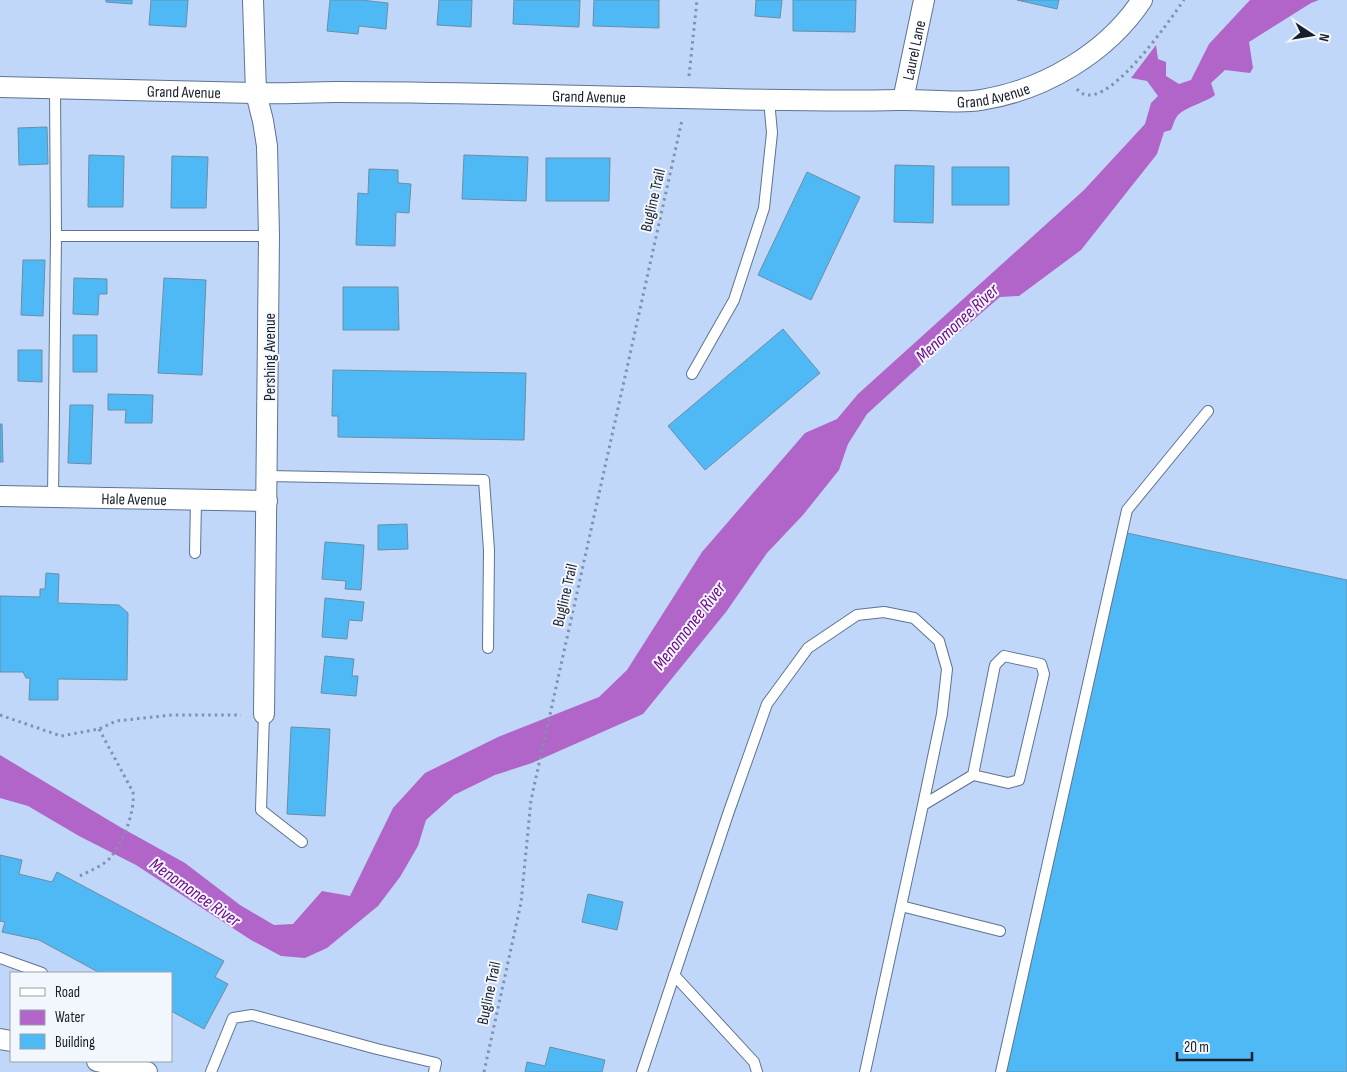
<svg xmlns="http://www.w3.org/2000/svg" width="1347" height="1072" font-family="'Sofia Sans Condensed',sans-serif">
<rect width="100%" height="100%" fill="#c0d7f9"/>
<path fill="#b165c9" d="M1250,0h69l-8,3 -62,39 4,26 -3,5 -25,-3 -14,13 4,12c-10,8 -34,13 -39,23 -2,3 -3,8 -5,12l-7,2 -7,22 -76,96 -62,46 -19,1 -76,65 -57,52 -19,30 -9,26 -36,45 -36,38 -41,59 -83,102 -111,49 -37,12 -41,20 -28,25 -8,26 -18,31 -22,29 -51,42 -22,10 -24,-2 -30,-16 -115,-75 -57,-29 -51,-30 -28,-8v-43l120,72 65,36 55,42 34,20 19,-1 29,-33 28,5 43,-88 32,-35 73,-36 101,-40 28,-27 75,-118 103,-119 32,-14 21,-25 226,-204 61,-66 6,-21 7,-7 -11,-15 -16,-3 25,-33 2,14 8,3v14l13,8 12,-4 18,-36z"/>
<path fill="#4fb9f6" stroke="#6b8ea5" d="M106,0h26v4l-26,-2z
M151,0h37l-2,27 -37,-2z
M330,0h31l27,3 -2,26 -27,-3 -1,8 -31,-3z
M439,0h33l-1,27 -34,-2z
M514,0h66l-1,27 -66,-3z
M594,0h65v28l-66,-2z
M756,0h26l-2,18 -25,-2z
M793,0h63l-1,32 -62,-1z
M1017,0h42l-2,9z
M47,127l1,37 -29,1 -1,-37z
M89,155l35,1 -1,51h-35z
M464,155l64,2 -2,44 -64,-2z
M172,156l36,1 -2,51h-35z
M546,158h64l-1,43h-63z
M895,165l39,1 -1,57 -39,-1z
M952,167h57v38h-57z
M369,169l29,1v13l13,1 -2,29 -13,-1 -1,34 -39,-1 2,-52 10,1z
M807,172l53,25 -49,103 -53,-25z
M23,260h22l-2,56 -22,-1z
M74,278l33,1v15h-8l-1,21 -25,-1z
M164,278l42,2 -4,95 -44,-2z
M343,287h55l1,43h-56z
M783,329l37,44 -115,97 -37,-44z
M73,335h24v37h-24z
M18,350h24v32l-24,-1z
M333,370l193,3 -2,67 -186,-3v-21h-6z
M108,394l45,1 -1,28h-27l1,-13h-18z
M70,405h23l-2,59 -23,-1z
M0,424h2l1,38h-3z
M407,524l1,25 -30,1v-25z
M1127,533l220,47v492h-341z
M325,542l39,3 -3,45 -16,-1 1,-8 -24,-2z
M46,573l13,1 -1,29 61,2 9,8 -1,67 -69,-1v21h-29l1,-22h-4l-3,-6h-23v-76l40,1v-8h5z
M325,598l39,4 -2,19 -13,-1 -2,19 -25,-2z
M325,656l29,3 -2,17h6l-2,20 -35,-3z
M291,727l39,2 -5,87 -38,-2z
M0,855l22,5 -3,14 33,8 5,-10 167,89 -9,16 13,7 -24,45 -33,-18v-38h-71l-61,-33 -37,-8 3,-10 -5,-1z
M588,894l35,8 -6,28 -35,-8z
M550,1047l55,13 -3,12h-77l2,-10 18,4z"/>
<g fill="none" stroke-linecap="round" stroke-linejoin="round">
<g stroke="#5e7391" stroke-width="12">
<path id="lane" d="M56,236h213
M692,374l42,-74 30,-92 8,-75 -3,-33
M268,476l216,4 5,70 -1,98
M53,498l3,-262 -1,-148
M195,553l1,-53
M264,714l-3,96 41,32
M901,906l99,25
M0,958l42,15
M674,975l80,87 3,10
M211,1072l22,-54 19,-3 125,34 59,14 -2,9
M642,1072l86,-258 39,-110 41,-56 49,-33 27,-3 30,6 25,23 8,28 -5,45 -19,91
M865,1072l58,-267 50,-30 35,8 11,-3 25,-106 -3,-10 -37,-8 -9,9 -22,110
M1001,1072l126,-562 81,-99"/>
</g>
<g stroke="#5e7391" stroke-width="22">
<g id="street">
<path d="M253,0l3,93 7,28 4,25 2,90 -5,478"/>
<path id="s1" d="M0,87c85,2 169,4 254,6 28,1 55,-1 83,-1 100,0 201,3 301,5 87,2 174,5 260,3 26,-1 59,4 83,0 63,-10 126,-47 161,-100"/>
<path id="s2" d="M903,100l21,-100"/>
<path id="s3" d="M0,496l267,5"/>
<path d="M0,1039l11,2"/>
<path d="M97,1061l50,11"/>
</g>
</g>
<path stroke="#8092ac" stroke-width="3" stroke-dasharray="2.5 4" stroke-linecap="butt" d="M689,76l8,-76
M1077,89c25,32 94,-71 107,-89
M0,715l61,21 38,-7 17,-8 56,-6h69
M80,876c9,-5 23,-10 30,-18 14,-17 25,-46 23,-66l-34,-63
M484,1072l37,-169 10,-103 151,-680"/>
<use href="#lane" stroke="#fff" stroke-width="10"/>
<use href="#street" stroke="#fff" stroke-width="20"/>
</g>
<g text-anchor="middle" stroke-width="4" stroke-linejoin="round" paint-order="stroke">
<g font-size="16" fill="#171f2c" stroke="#f2f7fe">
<text dy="6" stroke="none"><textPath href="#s2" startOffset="51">Laurel Lane</textPath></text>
<text dy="6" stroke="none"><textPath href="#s1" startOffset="184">Grand Avenue</textPath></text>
<text dy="6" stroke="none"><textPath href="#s1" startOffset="994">Grand Avenue</textPath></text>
<text dy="6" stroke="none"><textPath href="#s1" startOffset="589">Grand Avenue</textPath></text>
<text transform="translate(652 200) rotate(-77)" y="6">Bugline Trail</text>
<text transform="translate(269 357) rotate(-90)" y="6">Pershing Avenue</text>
<text dy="6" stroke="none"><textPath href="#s3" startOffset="134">Hale Avenue</textPath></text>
<text transform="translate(564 595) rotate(-77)" y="6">Bugline Trail</text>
<text transform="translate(488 993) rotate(-78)" y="6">Bugline Trail</text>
</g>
<g font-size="18" font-style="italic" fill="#730b8d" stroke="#f2f7fe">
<text transform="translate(957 323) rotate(-43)" y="6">Menomonee River</text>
<text transform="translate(689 626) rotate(-52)" y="6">Menomonee River</text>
<text transform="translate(195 892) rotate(35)" y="6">Menomonee River</text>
</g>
</g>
<rect x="10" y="972" width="162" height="90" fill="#f2f7fe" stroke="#9aa1aa"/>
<rect x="20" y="988" width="25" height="8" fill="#ffffff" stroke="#9aa1aa"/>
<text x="55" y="997" font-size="15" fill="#171f2c">Road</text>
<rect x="20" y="1010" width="25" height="15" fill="#b165c9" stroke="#9aa1aa"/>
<text x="55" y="1022" font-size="15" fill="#171f2c">Water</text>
<rect x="20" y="1034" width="25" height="15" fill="#4fb9f6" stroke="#9aa1aa"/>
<text x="55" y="1047" font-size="15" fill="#171f2c">Building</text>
<g transform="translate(1312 35) rotate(102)" stroke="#f2f7fe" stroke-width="4" paint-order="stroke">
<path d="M0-4L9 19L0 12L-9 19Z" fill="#171f2c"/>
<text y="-8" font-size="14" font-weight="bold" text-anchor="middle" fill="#171f2c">N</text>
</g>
<path d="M1177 1052v8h75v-8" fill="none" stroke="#171f2c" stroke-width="2.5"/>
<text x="1184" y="1052" font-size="15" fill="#171f2c" stroke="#f2f7fe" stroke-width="4" paint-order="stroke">20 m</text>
</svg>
